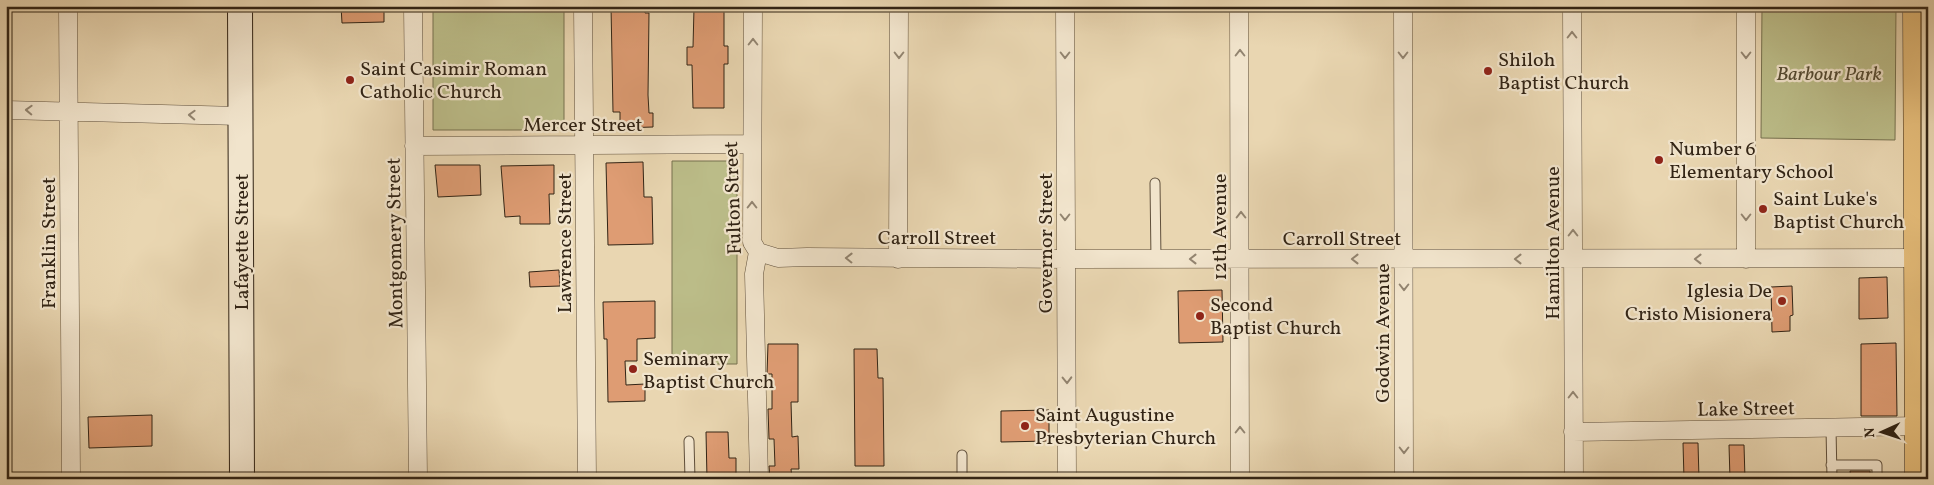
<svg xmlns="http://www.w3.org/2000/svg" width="1934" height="485" font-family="Vollkorn,serif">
<rect width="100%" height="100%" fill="#e9d6b1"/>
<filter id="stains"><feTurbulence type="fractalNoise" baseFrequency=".004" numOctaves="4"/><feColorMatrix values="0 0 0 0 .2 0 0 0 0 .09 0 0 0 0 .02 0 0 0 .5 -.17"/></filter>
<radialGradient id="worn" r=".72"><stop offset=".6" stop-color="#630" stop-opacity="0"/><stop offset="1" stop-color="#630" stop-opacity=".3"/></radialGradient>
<path fill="#bbbc88" stroke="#76704e" d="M433,6h131v124h-131z
M1762,6h134l-1,134 -134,-2z
M672,161h65v203h-65z"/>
<path fill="#de9c73" stroke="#322415" d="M341,6h43v16l-42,1z
M611,6h34v7h4l-1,82 1,18h4v14l-33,1v-16h-7z
M694,8h30v38h4v18h-4v44h-31l-1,-43h-5v-18h6z
M643,162l1,35h8l1,47 -45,1 -2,-82z
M435,165h45l1,30 -43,2z
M554,165v29h-5l1,30h-30v-8l-15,1 -4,-51z
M559,270l1,16 -30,1 -1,-15z
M1887,277l1,41 -29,1v-41z
M1792,286l1,29 -3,1v15l-18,1 -1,-45z
M1222,290l1,52 -44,1 -1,-52z
M655,301v37l-18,1v22h-12l1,24 19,-1v17l-37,1 -1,-63h-3l-1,-37z
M1896,343l1,73h-36v-72z
M768,344h30v58h-7l1,35 6,-1 1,33h-8l1,10h-22l-1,-13h6l-1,-27h-5l-1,-30h4v-35h-5z
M854,349h23l1,29h5l1,88h-29z
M1049,410v31l-48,1v-31z
M152,415v31l-63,2 -1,-31z
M706,432h22l1,26h7v21h-29z
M1683,443h15l1,36h-15z
M1729,445h15l1,34h-15z
M1850,471h20v8h-19z"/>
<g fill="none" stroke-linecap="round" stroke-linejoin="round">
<g stroke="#60503c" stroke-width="11">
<path id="service" d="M1155,183l1,76
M1831,428l1,51
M689,441l1,38
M962,455v24
M1831,465h46v14
M1169,479h3"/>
</g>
<g stroke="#60503c" stroke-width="19">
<path id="minor" d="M68,6l3,473
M413,6l5,473
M583,6l4,473
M753,6l-1,236 6,10 -4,22 5,205
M1065,6l2,473
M1239,6l1,473
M1403,6l1,473
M1572,6l2,473
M1746,6v253
M6,110l234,6
M414,146l338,-2
M758,252l20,6 29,-1 258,2 863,-1
M898,259l1,-253
M1573,432l346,-6"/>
</g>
<g stroke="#322415" stroke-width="26">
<path id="secondary" d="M240,6l2,473"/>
</g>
<g stroke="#322415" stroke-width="29">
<path id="primary" d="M1917,6l2,473"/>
</g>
<use href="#service" stroke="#f1e4cc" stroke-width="9"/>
<use href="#minor" stroke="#f1e4cc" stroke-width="18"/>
<use href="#secondary" stroke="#f1e4cc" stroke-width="24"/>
<use href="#primary" stroke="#e4bb78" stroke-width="28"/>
</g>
<defs><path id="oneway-chevron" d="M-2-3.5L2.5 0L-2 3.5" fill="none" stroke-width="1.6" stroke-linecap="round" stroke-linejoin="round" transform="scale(1.25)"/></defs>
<g stroke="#928470">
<use href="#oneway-chevron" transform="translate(1572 35) rotate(-90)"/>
<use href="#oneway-chevron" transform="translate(753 42) rotate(-90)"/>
<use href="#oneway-chevron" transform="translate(1240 53) rotate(-90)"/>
<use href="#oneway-chevron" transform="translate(899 55) rotate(90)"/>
<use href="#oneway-chevron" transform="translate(1065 55) rotate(90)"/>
<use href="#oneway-chevron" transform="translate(1403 55) rotate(90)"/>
<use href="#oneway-chevron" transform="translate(1746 55) rotate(90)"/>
<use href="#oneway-chevron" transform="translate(29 110) rotate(-178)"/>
<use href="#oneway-chevron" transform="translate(192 115) rotate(-178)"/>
<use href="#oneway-chevron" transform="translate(752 205) rotate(-90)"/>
<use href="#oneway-chevron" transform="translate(1241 215) rotate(-90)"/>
<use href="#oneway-chevron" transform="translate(1065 217) rotate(90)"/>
<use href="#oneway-chevron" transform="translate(1746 217) rotate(90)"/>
<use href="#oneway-chevron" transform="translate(1573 233) rotate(-90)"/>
<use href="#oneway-chevron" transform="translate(849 258) rotate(-179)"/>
<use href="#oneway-chevron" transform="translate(1193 259) rotate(180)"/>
<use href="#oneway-chevron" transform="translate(1355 259) rotate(180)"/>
<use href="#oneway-chevron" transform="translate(1518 259) rotate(-180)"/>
<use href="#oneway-chevron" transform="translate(1698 259) rotate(-180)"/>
<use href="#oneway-chevron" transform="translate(1404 287) rotate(90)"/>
<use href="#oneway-chevron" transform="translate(1067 380) rotate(89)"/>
<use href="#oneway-chevron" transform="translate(1573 395) rotate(-90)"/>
<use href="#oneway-chevron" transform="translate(1240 430) rotate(-90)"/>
<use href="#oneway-chevron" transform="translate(1404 450) rotate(90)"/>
</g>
<g fill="#8f2418" stroke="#f1e4cc" stroke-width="2">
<circle cx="1488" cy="71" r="5"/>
<circle cx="350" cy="80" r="5"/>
<circle cx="1659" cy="160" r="5"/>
<circle cx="1763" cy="209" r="5"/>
<circle cx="1782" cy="301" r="5"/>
<circle cx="1200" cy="316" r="5"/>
<circle cx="633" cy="369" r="5"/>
<circle cx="1025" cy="426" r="5"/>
</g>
<g text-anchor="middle" stroke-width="4.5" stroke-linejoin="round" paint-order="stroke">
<g font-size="20" fill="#322415" stroke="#f1e4cc" text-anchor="start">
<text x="1498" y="66">Shiloh<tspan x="1498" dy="23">Baptist Church</tspan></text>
<text x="360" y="75">Saint Casimir Roman<tspan x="360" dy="23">Catholic Church</tspan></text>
<text x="1669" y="155">Number 6<tspan x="1669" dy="23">Elementary School</tspan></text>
<text x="1773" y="205">Saint Luke's<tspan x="1773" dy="23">Baptist Church</tspan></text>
<text x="1772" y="297" text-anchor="end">Iglesia De<tspan x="1772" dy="23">Cristo Misionera</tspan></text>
<text x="1210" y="311">Second<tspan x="1210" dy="23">Baptist Church</tspan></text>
<text x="643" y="365">Seminary<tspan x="643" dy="23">Baptist Church</tspan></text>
<text x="1035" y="421">Saint Augustine<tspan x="1035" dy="23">Presbyterian Church</tspan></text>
</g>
<g font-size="20" font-style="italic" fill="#544a32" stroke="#f1e4cc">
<text x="1829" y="80">Barbour Park</text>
</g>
<g font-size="20" fill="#322415" stroke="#f1e4cc">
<text x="583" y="131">Mercer Street</text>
<text transform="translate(732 198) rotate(-92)" y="7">Fulton Street</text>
<text transform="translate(1219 227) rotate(-90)" y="7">12th Avenue</text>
<text x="937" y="244">Carroll Street</text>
<text x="1342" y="245">Carroll Street</text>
<text transform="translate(241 242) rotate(-90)" y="7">Lafayette Street</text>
<text transform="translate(48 243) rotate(-90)" y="7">Franklin Street</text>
<text transform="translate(394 243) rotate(-91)" y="7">Montgomery Street</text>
<text transform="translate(564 243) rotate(-90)" y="7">Lawrence Street</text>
<text transform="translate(1045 243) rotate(-90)" y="7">Governor Street</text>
<text transform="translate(1552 243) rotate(-90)" y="7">Hamilton Avenue</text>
<text transform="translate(1382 333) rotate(-90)" y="7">Godwin Avenue</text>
<text transform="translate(1746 408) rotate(-1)" y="7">Lake Street</text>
</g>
</g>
<rect width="1934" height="485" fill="none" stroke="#e9d6b1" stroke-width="25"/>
<rect x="8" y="8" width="1919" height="470" fill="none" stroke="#322415" stroke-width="2.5"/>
<rect x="12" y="12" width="1909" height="460" fill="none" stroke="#322415"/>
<g transform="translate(1882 432) rotate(267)" stroke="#f1e4cc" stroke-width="4" paint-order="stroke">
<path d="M0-4L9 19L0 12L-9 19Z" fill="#322415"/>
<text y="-8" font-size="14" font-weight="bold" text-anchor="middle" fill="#322415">N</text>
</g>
<rect width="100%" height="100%" filter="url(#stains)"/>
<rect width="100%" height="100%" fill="url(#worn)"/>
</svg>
